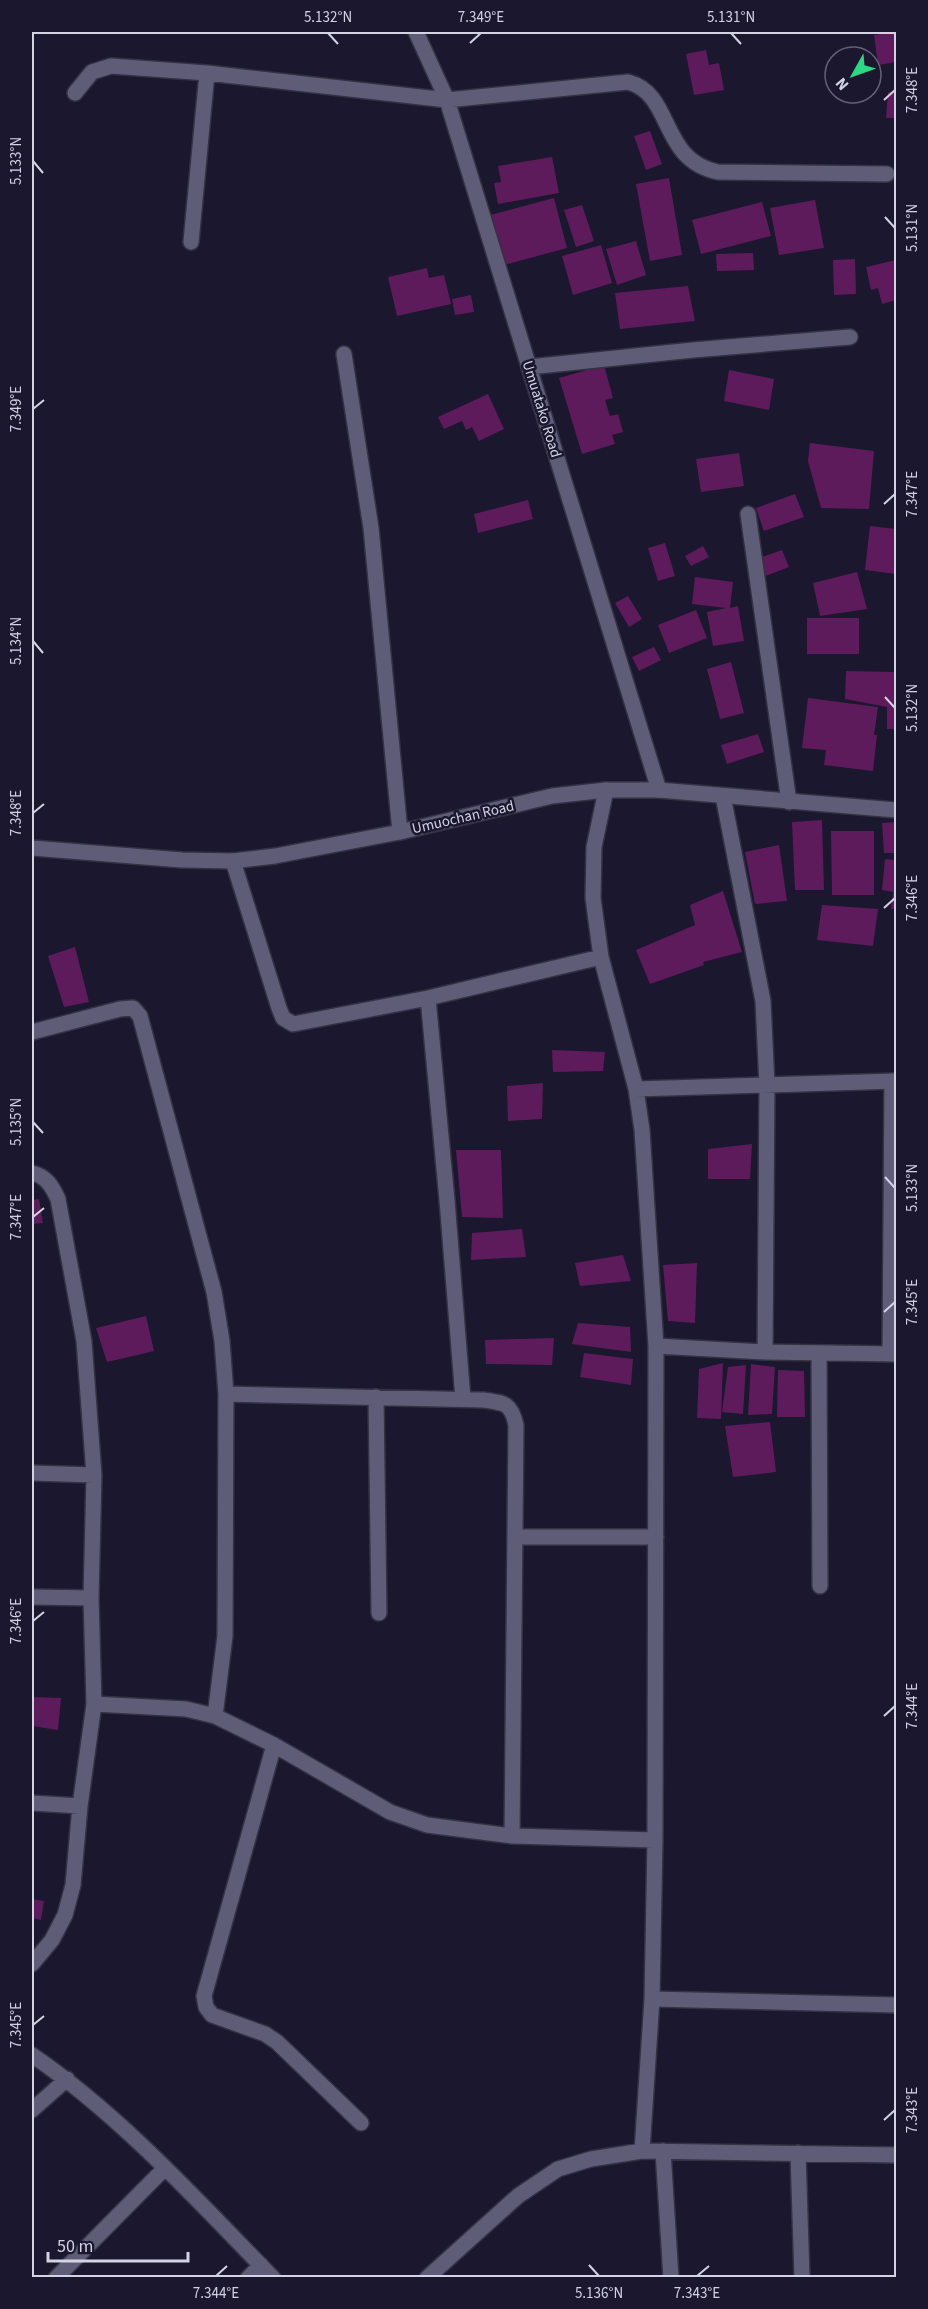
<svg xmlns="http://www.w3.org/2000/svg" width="928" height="2309" font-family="'Source Sans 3',sans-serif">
<rect width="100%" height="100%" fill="#1a172e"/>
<path fill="#5e1b5b" d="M896,32v30l-18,3 -4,-30z
M706,50l3,15 10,-2 5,27 -30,5 -8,-41z
M888,92l8,1v25h-10z
M650,131l12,33 -16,6 -12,-34z
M552,157l7,36 -61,11 -4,-21 7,-1 -3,-16z
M669,178l13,77 -32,6 -14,-77z
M554,198l13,50 -63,17 -14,-50z
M815,200l9,48 -45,7 -9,-47z
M762,202l9,34 -70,18 -9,-34z
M582,205l12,36 -18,6 -12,-37z
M636,241l10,34 -29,10 -11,-36z
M601,245l11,38 -39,12 -11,-39z
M753,253l1,17 -37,1 -1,-17z
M855,259l1,35 -22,1 -1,-35z
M896,260v40l-14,4 -4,-16 -7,2 -5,-23z
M427,268l2,10 15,-3 7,29 -54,12 -9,-39z
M688,286l7,35 -75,8 -5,-36z
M471,295l3,17 -19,3 -3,-16z
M604,365l9,33 -8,2 5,16 8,-2 5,18 -11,3 3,9 -33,10 -23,-76z
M729,370l45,9 -5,31 -45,-9z
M488,394l16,35 -25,12 -7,-14 -6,3 -4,-9 -18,8 -6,-12z
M810,443l64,8 -5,58 -48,-1 -13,-47z
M739,453l5,33 -43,6 -5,-33z
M795,494l9,23 -40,14 -8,-23z
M528,500l5,19 -55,14 -4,-19z
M870,526l26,3v45l-31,-4z
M665,543l10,33 -17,5 -10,-33z
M703,546l6,11 -18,9 -6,-10z
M782,550l7,17 -26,10 -7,-18z
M857,572l10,37 -47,7 -7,-33z
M695,577l38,5 -3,26 8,-2 6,35 -31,5 -6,-34 19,-4 -34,-4z
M628,596l14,23 -13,8 -14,-24z
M696,610l11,28 -38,15 -11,-28z
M807,618h52v36h-52z
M654,647l7,13 -22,11 -7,-14z
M731,662l13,51 -24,6 -13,-50z
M846,671l50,1v57h-9v-22l-42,-8z
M808,698l70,9 -4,28h3l-4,36 -49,-6 2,-15 -24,-2z
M758,734l6,18 -37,12 -6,-19z
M822,820l2,70h-29l-3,-68z
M896,822v31h-12l-2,-30z
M831,831h43v64h-42z
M779,845l8,56 -32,3 -10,-52z
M885,859l11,1v49h-5l2,-17 -11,-2z
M723,891l19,61 -39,10 1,3 -54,19 -14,-34 59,-25 -5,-20z
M822,905l56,4 -5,37 -56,-6z
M75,947l14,55 -25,5 -16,-51z
M552,1050l53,2 -2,19 -50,1z
M543,1083l-1,36 -34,2 -1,-35z
M752,1144l-2,35h-42v-30z
M456,1150h45l2,68 -41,-1z
M39,1199l4,24 -11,1v-24z
M522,1229l4,28 -55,3 1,-27z
M623,1255l8,26 -51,5 -5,-23z
M697,1263l-2,60 -27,-2 -5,-56z
M146,1316l8,35 -47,11 -11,-34z
M578,1323l52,4 1,25 -59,-8z
M554,1338l-2,27 -66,-1 -1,-24z
M584,1353l49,6 -2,26 -51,-8z
M723,1363l-2,56 -24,-1 2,-49z
M751,1364l24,3 -3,47 -24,1z
M746,1365l-3,49 -21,-2 6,-45z
M778,1370l26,1 1,46h-28z
M770,1422l6,50 -43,5 -8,-51z
M32,1697l29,1 -3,32 -26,-4z
M32,1899l12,2 -3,19 -9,-2z"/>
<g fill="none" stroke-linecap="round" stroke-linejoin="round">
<g stroke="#333142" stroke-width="18">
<path id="minor" d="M416,32l31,68 212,690
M75,93l17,-21 19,-6 96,7 240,27 181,-18c46,12 31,78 90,90l169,2
M191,242l16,-169
M344,354l27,174 29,304
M529,367l164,-17 157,-13
M748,514l41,288
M606,790l-12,57 -1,51 8,59 35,132 6,41 14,216 -1,494 -3,159 -10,152
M723,796l40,205 4,84 -2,267
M233,861l46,147 4,10 10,6 135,-26 173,-41
M428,998l19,202 16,199
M32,1032l88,-23 13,-1 7,8 74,276 8,49 4,53 -1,242 -10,80
M636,1089l260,-8
M32,1173c14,3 20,13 26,26l26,142 10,134
M656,1346l109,6 131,2
M819,1353l1,233
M890,1354l2,-273
M226,1394l258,6c21,3 27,3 32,25l-4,411
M376,1397l3,216
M32,1473l62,2 -3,123 3,106 -14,102 -7,79 -8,30 -13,25 -20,24
M515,1537h141
M32,1597l59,1
M94,1704l92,5 29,7 59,29 116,67 37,13 85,11 143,4
M274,1745l-70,251 2,11 6,8 53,19 12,8 84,81
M32,1803l48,3
M652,1999l244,6
M32,2055c88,60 166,146 241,223
M32,2110l35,-31
M663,2151l8,127
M798,2153l4,125
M56,2278l109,-110
M248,2278l13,-13
M427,2278l91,-82 40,-27 33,-10 51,-8 254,4"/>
</g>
<g stroke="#333142" stroke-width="18">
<path id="tertiary" d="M32,848l150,12 51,1 42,-5 125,-24 152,-36 54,-6h53l237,20"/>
</g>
<use href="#minor" stroke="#5f5c78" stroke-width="15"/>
<use href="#tertiary" stroke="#5f5c78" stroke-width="15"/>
</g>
<path fill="none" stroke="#d4d3e3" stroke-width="2" d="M328,33l10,11M731,33l10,11M470,43l11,-10M884,100l11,-10M33,161l10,12M885,217l10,11M33,409l11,-9M884,504l11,-10M33,641l10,12M885,697l10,11M33,813l11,-9M884,908l11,-10M33,1122l10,11M885,1177l10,11M33,1217l11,-9M884,1312l11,-10M33,1621l11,-9M884,1716l11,-10M33,2025l11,-9M884,2120l11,-10M589,2265l10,11M216,2276l11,-10M697,2276l12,-10"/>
<g text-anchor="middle" stroke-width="5" stroke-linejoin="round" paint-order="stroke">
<g font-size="15" fill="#d4d3e3" stroke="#1a172e">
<text transform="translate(542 409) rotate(73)" y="5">Umuatako Road</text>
<text transform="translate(463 817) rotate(-13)" y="5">Umuochan Road</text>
</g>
</g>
<rect width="928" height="2309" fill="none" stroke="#1a172e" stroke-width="66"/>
<g transform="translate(853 75) rotate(230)"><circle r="28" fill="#1a172e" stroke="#646276" stroke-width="1.5"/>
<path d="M0-4.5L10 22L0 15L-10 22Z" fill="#2cd884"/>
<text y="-9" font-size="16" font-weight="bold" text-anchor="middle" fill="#d4d3e3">N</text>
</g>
<path d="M48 2252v9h140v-9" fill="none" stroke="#d4d3e3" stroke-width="3"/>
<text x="57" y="2252" font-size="18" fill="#d4d3e3" stroke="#1a172e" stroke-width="4.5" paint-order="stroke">50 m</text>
<rect x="33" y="33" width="862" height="2243" fill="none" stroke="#d4d3e3" stroke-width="2"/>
<g font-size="15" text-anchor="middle" fill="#d4d3e3">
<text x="328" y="22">5.132°N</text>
<text x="481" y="22">7.349°E</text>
<text x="731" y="22">5.131°N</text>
<text transform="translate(912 90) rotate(-90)" y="5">7.348°E</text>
<text transform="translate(16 161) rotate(-90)" y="5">5.133°N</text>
<text transform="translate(912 228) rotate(-90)" y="5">5.131°N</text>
<text transform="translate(16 409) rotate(-90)" y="5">7.349°E</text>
<text transform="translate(912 494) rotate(-90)" y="5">7.347°E</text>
<text transform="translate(16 641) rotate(-90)" y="5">5.134°N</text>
<text transform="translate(912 708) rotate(-90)" y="5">5.132°N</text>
<text transform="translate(16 813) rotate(-90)" y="5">7.348°E</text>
<text transform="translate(912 898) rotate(-90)" y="5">7.346°E</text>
<text transform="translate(16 1122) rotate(-90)" y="5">5.135°N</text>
<text transform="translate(912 1188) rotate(-90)" y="5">5.133°N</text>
<text transform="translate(16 1217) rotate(-90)" y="5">7.347°E</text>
<text transform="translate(912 1302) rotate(-90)" y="5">7.345°E</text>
<text transform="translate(16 1621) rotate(-90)" y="5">7.346°E</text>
<text transform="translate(912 1706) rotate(-90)" y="5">7.344°E</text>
<text transform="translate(16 2025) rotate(-90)" y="5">7.345°E</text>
<text transform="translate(912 2110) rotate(-90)" y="5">7.343°E</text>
<text x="216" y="2298">7.344°E</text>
<text x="599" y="2298">5.136°N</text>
<text x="697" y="2298">7.343°E</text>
</g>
</svg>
